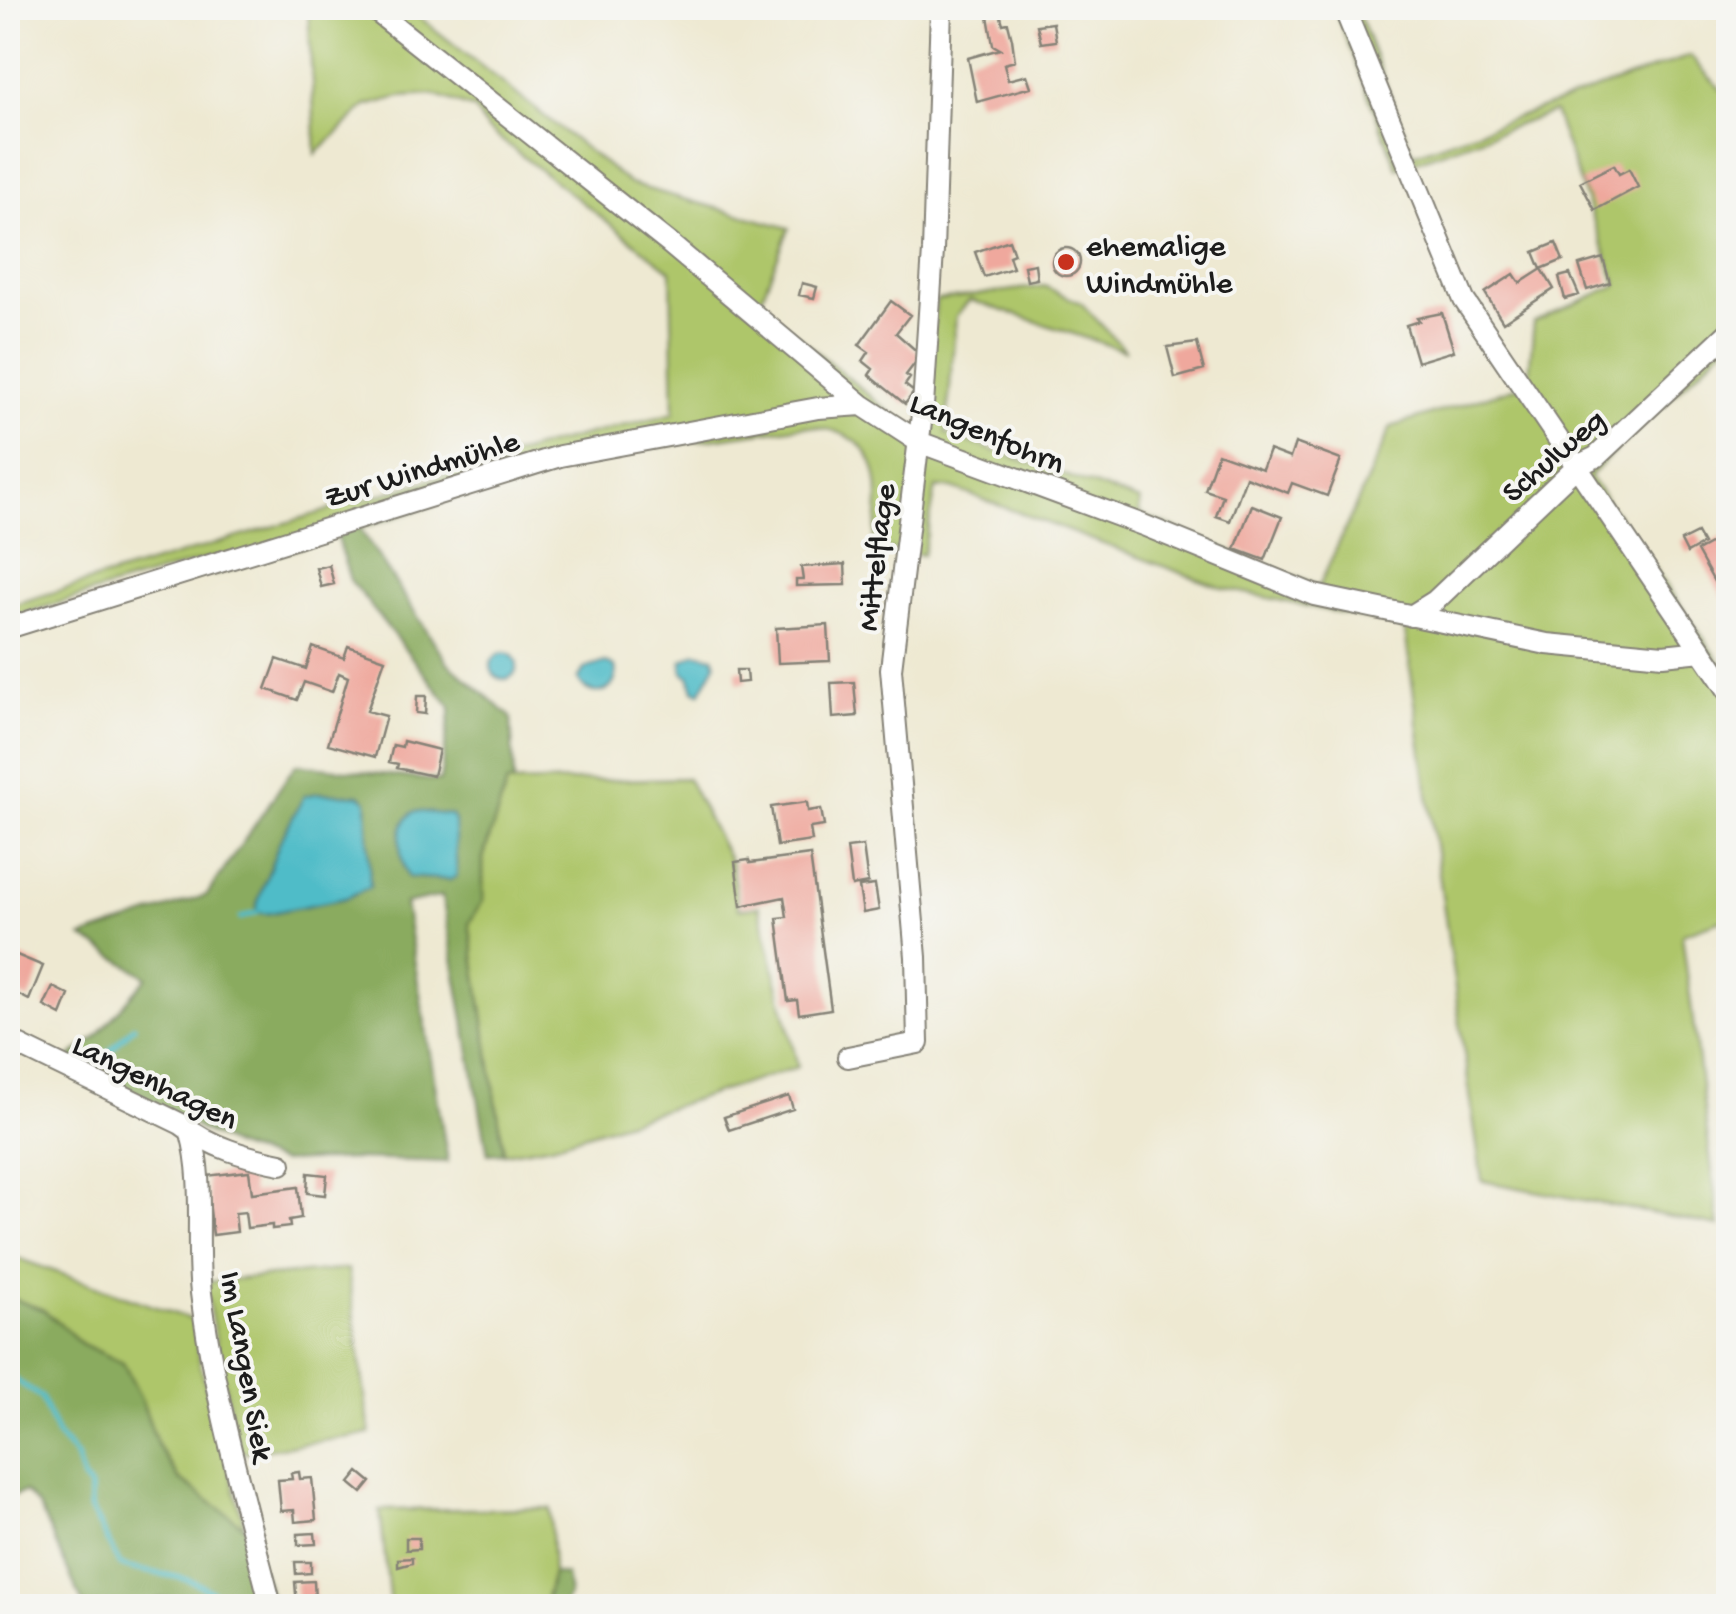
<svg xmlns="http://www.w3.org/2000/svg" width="1736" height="1614" font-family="'Gochi Hand',sans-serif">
<rect width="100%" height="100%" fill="#f6f6f2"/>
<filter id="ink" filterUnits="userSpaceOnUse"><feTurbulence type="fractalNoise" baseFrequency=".01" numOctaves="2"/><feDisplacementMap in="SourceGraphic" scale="20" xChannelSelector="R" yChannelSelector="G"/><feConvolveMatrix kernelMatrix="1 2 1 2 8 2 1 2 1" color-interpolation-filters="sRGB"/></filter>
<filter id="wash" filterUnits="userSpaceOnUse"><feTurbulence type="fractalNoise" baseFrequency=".0048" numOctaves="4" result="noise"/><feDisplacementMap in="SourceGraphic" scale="40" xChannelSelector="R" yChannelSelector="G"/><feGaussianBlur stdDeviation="2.25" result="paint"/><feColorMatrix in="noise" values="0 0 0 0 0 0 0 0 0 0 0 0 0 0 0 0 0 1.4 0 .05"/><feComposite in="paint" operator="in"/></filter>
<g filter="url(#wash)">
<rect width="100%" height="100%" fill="#eee9d2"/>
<path fill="#aec66b" stroke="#657144" stroke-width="2.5" d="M308,8h53l16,10 7,-10h24l222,176 159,44 -30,76 141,117 24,13 12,-134 108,-14 37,17 45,48 -156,-51 -14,16 -10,118 194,67 -1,13 180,73 72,-160 137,-44 6,-61 83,-37 -63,-173 -157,56 -63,-160h22l57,146 277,-98 38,41v246l-139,133 139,197v245l-46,16 37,292 -237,-45 -77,-550 -6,-5 -177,-38 -270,-100h-16l-13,67 -50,-9c11,-65 10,-116 -69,-120l-171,24 -125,31 -294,94 -1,-18 -205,61v-12l542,-162 124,-31 -3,-142 -184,-142 -13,-20 -40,-14 -33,2 -35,9 -50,48z
M687,778l44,85 7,46 21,-3 39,161 -246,78 -48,8 -35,-230 14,-22v-43l24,-75z
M8,1255l185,65 8,48 44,159 -66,-48 -21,-33 -17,-47 -18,-36 -41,-19 -38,-34 -36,-13z
M348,1269l22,165 -131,19 -35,-171z
M550,1508l3,65 -9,33h-154l-10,-96z"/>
<path fill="#8aab5f" stroke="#53643e" stroke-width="2.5" d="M359,527l89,136 63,54 3,65 -7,1 -24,75v43l-14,22 35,230 -16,1 -46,-258 -37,8 43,258 -90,-3 -77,3 -48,-16 -167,-86 30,-23 51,-60 -65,-40 125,-42 89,-131 144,17 11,-74 -101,-127 -14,-45z
M8,1297l36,13 38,34 41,19 18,36 17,47 21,33 66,48 30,79h-78l-15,-9 -24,2 -16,7h-58l-45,-99 -14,-15 -17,5z
M553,1573l13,2 3,19 -6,12h-19z"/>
<path fill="#4fbcc8" stroke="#366c72" stroke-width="2.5" d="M696,653l18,4 2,7 -16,29 -6,-3 -5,-14 -6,-4 -1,-11z
M491 666a13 13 0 1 1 26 0a13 13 0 1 1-26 0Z
M605,662l10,5c7,26 -27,35 -37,12l6,-10z
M318,793l42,2 7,6 3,86 -24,11 -80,16 -9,-2v-8l22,-61 25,-47z
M415,811l36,4 3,6 3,55 -7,4 -42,-3c-9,-19 -14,-54 7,-66z"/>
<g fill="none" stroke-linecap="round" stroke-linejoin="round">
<path stroke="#4fbcc8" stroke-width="5" d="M241,918l16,-6
M92,1070l42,-44
M8,1375l33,22 16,38 19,21 7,24 7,8v20l30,57c41,14 75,4 107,41"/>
</g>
<g id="blocks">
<path fill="#efa89d" d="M1000,13l3,11 5,-1 4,16 3,22 -11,3 4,16 19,-5 4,12 -54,15 -9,-44 32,-9 -7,-4 -5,-29z
M1053,23l3,18 -15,2 -4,-18z
M1614,165l5,9 10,-5 9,18 -43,23 -15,-28z
M1009,240l5,14 -5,2 4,12 -29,9 -9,-25z
M1556,243l7,17 -22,9 -7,-17z
M1052 262a14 14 0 1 1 28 0a14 14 0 1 1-28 0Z
M1603,258l7,25 -23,7 -8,-25z
M1035,264l2,15 -10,2 -3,-15z
M1542,269l12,20 -51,33 -18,-29 29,-19 6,9z
M1570,274l9,21 -14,4 -6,-22z
M802,283l15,4 -3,11 -15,-3z
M891,301l19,14 -14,18 25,22 -15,20 4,3 -5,7 9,7 -9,12 -36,-29 4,-6 -10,-8 6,-9 -10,-7z
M1442,313l12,38 -37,11 -11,-37 13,-4 -2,-3z
M1197,343l7,27 -29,8 -8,-31z
M1295,443l46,17 -14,36 -35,-13 -4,10 -42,-16 -16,44 -14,-5 7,-20 -18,-6 13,-37 44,16 7,-19 21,8z
M1252,505l30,12 -17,43 -30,-11z
M1697,533l6,11 -16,9 -6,-12z
M1728,534v73l-31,-56z
M845,564l1,21 -50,1v-6h7l-2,-13z
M329,565l5,19 -13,3 -5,-19z
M828,625l2,36 -52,2 -2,-35z
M348,646l37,13 -18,52 19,5 -11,41 -47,-13 20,-67 -9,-4 -7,19 -28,-10 -7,18 -31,-11 11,-30 29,10 7,-22 31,11z
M736,670h10l1,12 -10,1z
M854,682l3,34 -24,2 -2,-35z
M417,696h9l-1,18 -9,-1z
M403,741l36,9 -6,26 -36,-8 1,-4 -9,-2 4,-17 9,2z
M807,802l1,9 13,-2 3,17 -14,2 2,13 -35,5 -6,-39z
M863,846l5,37 -16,3 -5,-38z
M810,855l21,154 -32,5 -2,-14 -9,1 -11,-83 10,-1 -3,-20 -43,9 -6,-44 14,-2 1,3z
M875,885l4,25 -16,3 -4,-26z
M12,953l31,13 -14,34 -21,-11v-25z
M53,987l16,8 -8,20 -17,-9z
M789,1096l4,13 -64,21 -5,-13z
M249,1171l3,22 46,-6 3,31 -12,2 1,7 -18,2v-4l-25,3 -2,-16 -10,1 2,19 -24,3 -7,-59z
M308,1173l19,2 -2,20 -18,-2z
M299,1472l1,7 12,-1 4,42 -21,2 -1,-12 -13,1 -3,-31 14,-1 -1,-6z
M359,1472l12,10 -9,11 -12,-10z
M315,1533l1,11 -18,1v-11z
M406,1538h13v11l-13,1z
M412,1558v5l-14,4v-8z
M295,1562h16v11l-15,1z
M314,1581l1,20 12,-1v6h-30l-2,-24z"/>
</g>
</g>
<g filter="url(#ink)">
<use href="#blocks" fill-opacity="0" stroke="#858277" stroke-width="2.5"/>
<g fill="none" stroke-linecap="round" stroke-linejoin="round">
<g stroke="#858277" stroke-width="24">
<path id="minor" d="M372,8l298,236 192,161 57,37 224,83 171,70 233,49 116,11 39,-4
M1344,8l120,292 264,390
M1411,616l24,-15 142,-135 19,-9 132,-124
M8,628l552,-172 258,-48 44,-3
M8,1040l173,84c29,23 65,33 100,40
M848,1057l70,-14 -2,-86 -25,-288 32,-263 10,-155 8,-243
M191,1133c14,50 4,107 10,160 13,106 44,210 70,313"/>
</g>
<use href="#minor" stroke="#fff" stroke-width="20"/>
</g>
</g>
<circle fill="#c8321e" stroke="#f6f6f2" stroke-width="4" cx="1066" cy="262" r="10"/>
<g text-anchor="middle" stroke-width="8" stroke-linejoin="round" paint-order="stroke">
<g font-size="32" fill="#1c1c1c" stroke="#f6f6f2" text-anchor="start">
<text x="1086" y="255">ehemalige<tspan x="1086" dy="37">Windmühle</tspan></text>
</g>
<g font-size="32" fill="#1c1c1c" stroke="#f6f6f2">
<text transform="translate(988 431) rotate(23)" y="11">Langenfohrn</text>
<text transform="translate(1552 454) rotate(-41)" y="11">Schulweg</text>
<text transform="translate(421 467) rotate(-17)" y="11">Zur Windmühle</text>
<text transform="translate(874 557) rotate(-83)" y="11">Mittelflage</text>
<text transform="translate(156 1080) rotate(26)" y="11">Langenhagen</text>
<text transform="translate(249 1366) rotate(80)" y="11">Im Langen Siek</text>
</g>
</g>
<rect width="1736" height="1614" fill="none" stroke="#f6f6f2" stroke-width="40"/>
</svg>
